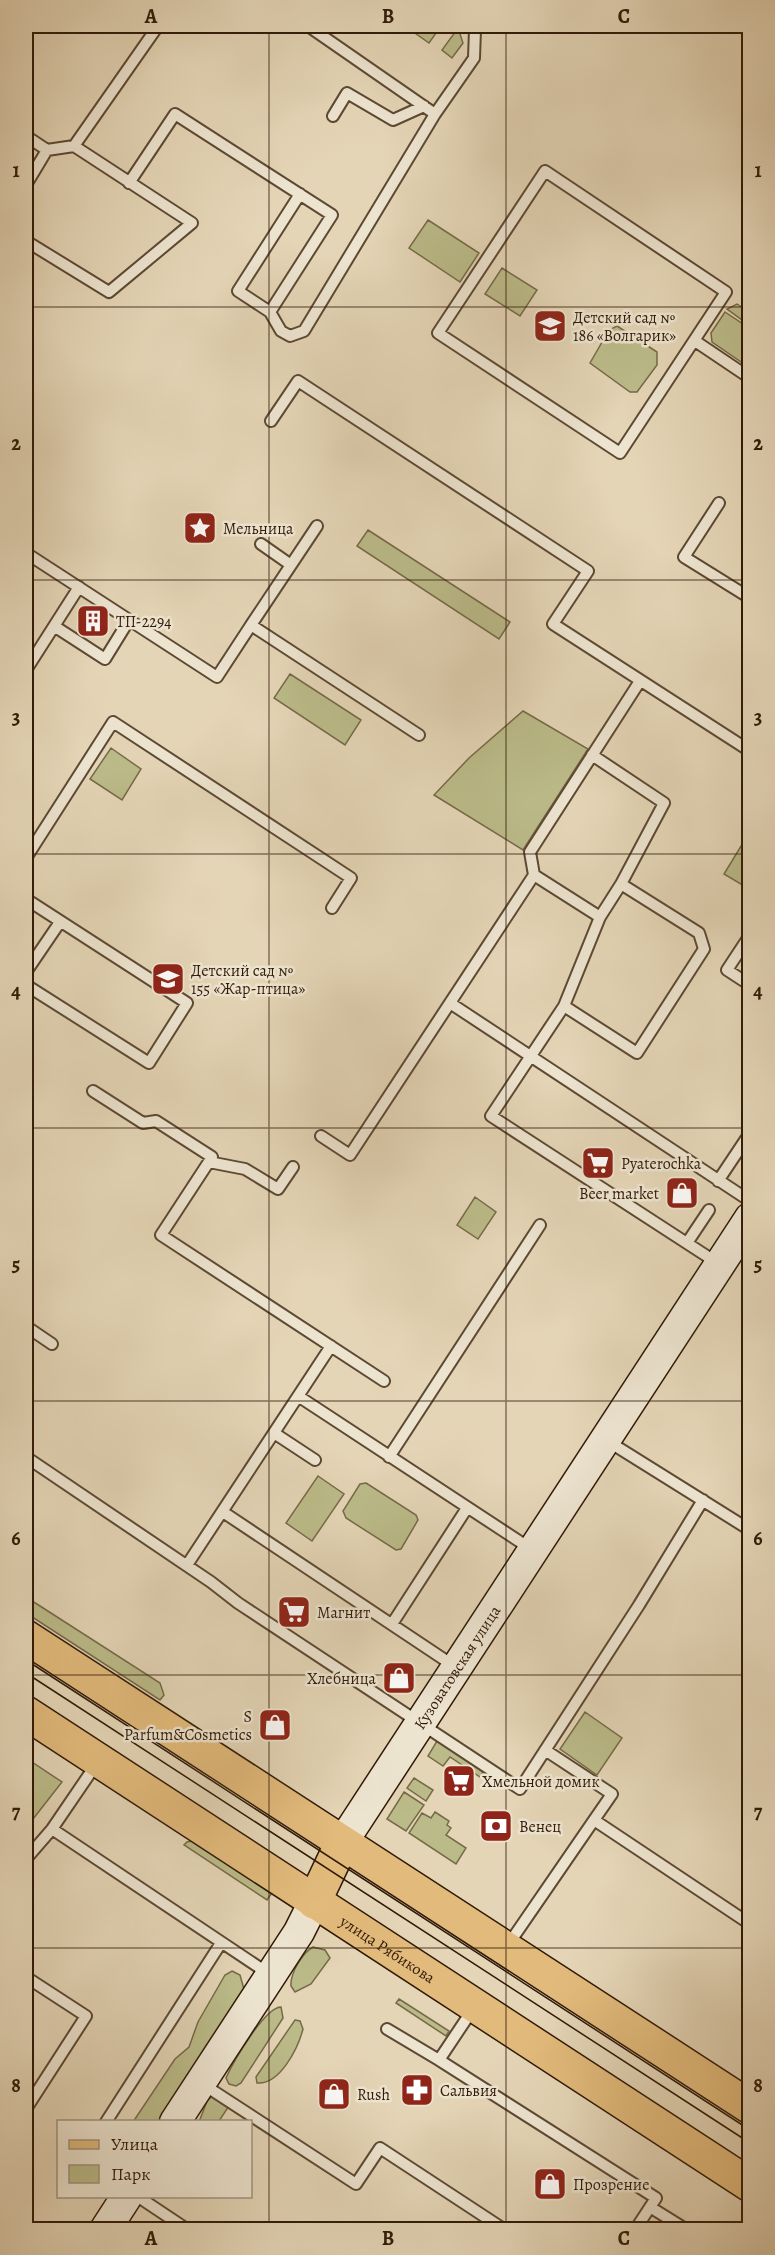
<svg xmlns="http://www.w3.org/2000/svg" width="775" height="2255" font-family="Alegreya,serif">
<rect width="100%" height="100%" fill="#e4d5b6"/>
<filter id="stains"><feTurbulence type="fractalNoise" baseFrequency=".00333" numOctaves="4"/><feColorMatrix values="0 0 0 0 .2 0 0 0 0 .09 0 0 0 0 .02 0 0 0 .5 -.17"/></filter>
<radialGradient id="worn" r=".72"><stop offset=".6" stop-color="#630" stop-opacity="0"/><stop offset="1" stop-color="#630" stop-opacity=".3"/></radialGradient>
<path fill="#bbbb89" stroke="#766a48" stroke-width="1.5" d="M405,26h36l-12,17z
M458,28l5,15 -11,15 -10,-8z
M428,220l51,33 -19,29 -51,-34z
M502,268l35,22 -17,26 -35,-22z
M737,304l12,8v13l-22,-16z
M725,312l24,16v34l-2,4 -35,-24 -1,-9z
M617,326l40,26v13l-20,27h-7l-40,-29 19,-33z
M368,530l142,92 -11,17 -142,-93z
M290,674l71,46 -16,25 -71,-47z
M523,711l65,38 -65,101 -89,-55 35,-37z
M111,748l30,21 -19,31 -32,-21z
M749,833v56l-25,-15z
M475,1197l21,15 -18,27 -21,-14z
M318,1476l26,18 -32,47 -26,-18z
M366,1483l50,32 2,5 -17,29 -5,1 -50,-32 -3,-7 17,-27z
M26,1597l134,86 4,12 -4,5 -134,-87z
M585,1712l37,26 -25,37 -37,-26z
M437,1741l46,31 -3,5 -30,-20 -7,9 -15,-10z
M26,1758l36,24 -36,46z
M414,1778l19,12 -7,11 -19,-13z
M404,1792l20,13 -18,26 -19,-12z
M435,1812l14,9 -2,4 4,3 -5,7 20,13 -10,16 -47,-31 13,-20 9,5z
M197,1840l77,50 -7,10 -83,-55 3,-3z
M313,1947l12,3 5,8 -19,26 -16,8 -4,-6c-1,-12 11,-33 22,-39z
M232,1971l8,4 5,18 -77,128 -35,1 42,-63 14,-12 9,-25 27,-47z
M399,1999l50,32 -3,5 -50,-33z
M281,2007l2,11 -42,65 -5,3 -7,-2 -3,-6c7,-16 39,-71 55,-71z
M295,2020l5,1 3,8c-5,19 -23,56 -46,54l-1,-6z
M213,2095l16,11 -10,15 -20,1 8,-21z"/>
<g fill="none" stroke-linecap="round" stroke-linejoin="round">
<g stroke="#5d4933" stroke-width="14">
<path id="lane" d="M308,26l127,88 39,-56 1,-29 -5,-3
M333,116l14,-23 46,27 31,-14
M26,136l21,14 27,-4 118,77 -83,69 -83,-51
M74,146l84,-120
M545,171l181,121 -106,161 -182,-120z
M129,183l46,-69 157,101 -62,97
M26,185l21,-35
M300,194l-62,97 32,21 11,19 9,5 14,-5 131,-217
M695,341l55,37
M271,421l27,-40 290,190 -35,53 197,127
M719,503l-35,54 66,41
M261,544l30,21
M26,553l191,124 34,-52 168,110
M251,625l66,-99
M54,626l51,33 24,-39
M26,670l53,-83
M592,755l72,48 -43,81 -21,33
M26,858l87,-136 238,156 -19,30
M534,875l-4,-23 110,-171
M26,899l161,104 -38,60 -123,-78
M750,935l-23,35 23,15
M26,972l34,-50
M450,1003l300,198
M564,1006l73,47 67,-104 -5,-16 -78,-49
M93,1091l50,32 13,-2 56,36 -51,78 223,146
M321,1136l29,19 184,-280 66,42 -36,89 -73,110 228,148
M209,1162l36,7 33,20 15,-22
M718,1181l32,-48
M687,1243l22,-33
M27,1327l25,17
M298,1396l233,153
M274,1433l41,27
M606,1440l144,90
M26,1457l185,125 27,21 282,186 119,-184 64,-105
M389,1457l151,-232
M223,1512l231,154
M187,1565l144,-219
M392,1624l75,-116
M545,1750l67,44 -18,26
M52,1829l217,145
M26,1859l26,-30 45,-66
M508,1945l86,-125 156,104
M26,1977l60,39 -60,93
M473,2009l-34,51 217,138 -21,32
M387,2029l52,31
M201,2083l155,101 24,-36 125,82
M106,2122l115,-179
M137,2196l51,34
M650,2207l37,23"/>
</g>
<g stroke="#301a07" stroke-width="33">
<g id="secondary">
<path id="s1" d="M342,1843l408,-625"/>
<path d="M175,2122l124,-190 15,-30"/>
<path d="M105,2230l22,-34"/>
</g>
</g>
<g stroke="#301a07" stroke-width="36">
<g id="primary">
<path d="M26,1637l724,470"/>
<path id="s2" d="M26,1713l724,472"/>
<path d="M314,1902l28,-59"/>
</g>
</g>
<use href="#lane" stroke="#ede4d0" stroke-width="10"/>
<use href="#secondary" stroke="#ede4d0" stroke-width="30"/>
<use href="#primary" stroke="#e2ba7b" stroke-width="33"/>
<path stroke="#301a07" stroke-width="1.5" d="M26,1660l724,470
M26,1673l724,470"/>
</g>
<path fill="none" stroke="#301a07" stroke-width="1.5" stroke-opacity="0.55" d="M269,26v2204M506,26v2204M26,307h724M26,580h724M26,854h724M26,1128h724M26,1401h724M26,1675h724M26,1948h724"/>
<defs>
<g id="school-square" transform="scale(1.725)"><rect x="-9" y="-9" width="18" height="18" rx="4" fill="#8f2418" stroke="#ede4d0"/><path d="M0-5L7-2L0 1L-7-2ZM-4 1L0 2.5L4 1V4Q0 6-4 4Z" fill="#fff"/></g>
<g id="sight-square" transform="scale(1.725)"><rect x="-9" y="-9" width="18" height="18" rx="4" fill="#8f2418" stroke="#ede4d0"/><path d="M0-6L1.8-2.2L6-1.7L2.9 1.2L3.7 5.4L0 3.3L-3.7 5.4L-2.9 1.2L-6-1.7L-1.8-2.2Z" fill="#fff"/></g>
<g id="building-square" transform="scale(1.725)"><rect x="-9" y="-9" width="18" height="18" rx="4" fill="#8f2418" stroke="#ede4d0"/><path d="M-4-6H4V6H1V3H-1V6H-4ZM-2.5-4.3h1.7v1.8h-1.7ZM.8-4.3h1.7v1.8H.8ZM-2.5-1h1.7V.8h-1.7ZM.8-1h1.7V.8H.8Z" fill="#fff"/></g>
<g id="supermarket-square" transform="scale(1.725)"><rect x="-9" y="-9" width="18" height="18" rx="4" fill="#8f2418" stroke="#ede4d0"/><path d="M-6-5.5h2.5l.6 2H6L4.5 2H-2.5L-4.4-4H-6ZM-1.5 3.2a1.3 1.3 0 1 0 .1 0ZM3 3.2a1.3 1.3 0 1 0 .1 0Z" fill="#fff"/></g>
<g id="shop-square" transform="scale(1.725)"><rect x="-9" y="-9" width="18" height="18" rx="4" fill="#8f2418" stroke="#ede4d0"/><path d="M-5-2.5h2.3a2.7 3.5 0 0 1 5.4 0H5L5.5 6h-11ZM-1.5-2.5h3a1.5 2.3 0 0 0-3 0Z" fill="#fff"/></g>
<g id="bank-square" transform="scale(1.725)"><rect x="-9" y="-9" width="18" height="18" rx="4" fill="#8f2418" stroke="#ede4d0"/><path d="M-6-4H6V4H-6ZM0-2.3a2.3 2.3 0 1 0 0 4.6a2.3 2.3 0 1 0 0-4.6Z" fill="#fff"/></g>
<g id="pharmacy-square" transform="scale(1.725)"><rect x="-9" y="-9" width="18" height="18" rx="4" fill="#8f2418" stroke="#ede4d0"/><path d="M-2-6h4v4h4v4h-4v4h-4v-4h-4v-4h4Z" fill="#fff"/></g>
</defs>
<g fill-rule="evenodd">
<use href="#school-square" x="550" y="326"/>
<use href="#sight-square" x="200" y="528"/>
<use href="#building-square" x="93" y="621"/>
<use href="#school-square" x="168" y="979"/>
<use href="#supermarket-square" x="598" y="1163"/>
<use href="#shop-square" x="682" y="1193"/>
<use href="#supermarket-square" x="294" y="1612"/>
<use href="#shop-square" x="399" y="1678"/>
<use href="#shop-square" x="275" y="1725"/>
<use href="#supermarket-square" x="459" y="1781"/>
<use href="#bank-square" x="496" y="1826"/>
<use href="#pharmacy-square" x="417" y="2090"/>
<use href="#shop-square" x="334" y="2094"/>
<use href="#shop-square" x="550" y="2184"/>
</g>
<g text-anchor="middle" stroke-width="5" stroke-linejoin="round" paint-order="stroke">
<g font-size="16" fill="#301a07" stroke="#ede4d0" text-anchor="start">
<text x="573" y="323">Детский сад №<tspan x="573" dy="18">186 «Волгарик»</tspan></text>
<text x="223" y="534">Мельница</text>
<text x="116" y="627">ТП-2294</text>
<text x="191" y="976">Детский сад №<tspan x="191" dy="18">155 «Жар-птица»</tspan></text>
<text x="621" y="1169">Pyaterochka</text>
<text x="659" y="1199" text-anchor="end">Beer market</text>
<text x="317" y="1618">Магнит</text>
<text x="376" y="1684" text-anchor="end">Хлебница</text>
<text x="252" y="1722" text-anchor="end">S<tspan x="252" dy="18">Parfum&amp;Cosmetics</tspan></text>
<text x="482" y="1787">Хмельной домик</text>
<text x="519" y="1832">Венец</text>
<text x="440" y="2096">Сальвия</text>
<text x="357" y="2100">Rush</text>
<text x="573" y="2190">Прозрение</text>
</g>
<g font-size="16" fill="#301a07" stroke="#ede4d0">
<text dy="6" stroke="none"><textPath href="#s1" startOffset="210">Кузоватовская улица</textPath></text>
<text dy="6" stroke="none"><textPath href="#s2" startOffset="432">улица Рябикова</textPath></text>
</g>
</g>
<rect width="775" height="2255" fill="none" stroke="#e4d5b6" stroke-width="66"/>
<rect x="57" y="2120" width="195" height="78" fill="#ede4d0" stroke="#a19380" stroke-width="1.5"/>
<rect x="69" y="2140" width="30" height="9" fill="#e2ba7b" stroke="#a19380" stroke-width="1.5"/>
<text x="111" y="2150" font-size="18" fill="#301a07">Улица</text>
<rect x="69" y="2165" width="30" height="18" fill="#bbbb89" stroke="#a19380" stroke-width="1.5"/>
<text x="111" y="2180" font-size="18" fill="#301a07">Парк</text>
<rect x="33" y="33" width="709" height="2189" fill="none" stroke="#301a07" stroke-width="2"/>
<g font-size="20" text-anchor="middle" font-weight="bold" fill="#301a07">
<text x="151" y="23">A</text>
<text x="388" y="23">B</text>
<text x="624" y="23">C</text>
<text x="16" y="177">1</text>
<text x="758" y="177">1</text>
<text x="16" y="450">2</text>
<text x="758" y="450">2</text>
<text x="16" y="724">3</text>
<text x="758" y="724">3</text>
<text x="16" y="998">4</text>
<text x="758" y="998">4</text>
<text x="16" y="1271">5</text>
<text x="758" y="1271">5</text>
<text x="16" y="1545">6</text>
<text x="758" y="1545">6</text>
<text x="16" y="1818">7</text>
<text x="758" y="1818">7</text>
<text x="16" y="2092">8</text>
<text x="758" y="2092">8</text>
<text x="151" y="2245">A</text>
<text x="388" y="2245">B</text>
<text x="624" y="2245">C</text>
</g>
<rect width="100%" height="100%" filter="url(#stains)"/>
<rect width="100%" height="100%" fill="url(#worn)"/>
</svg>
